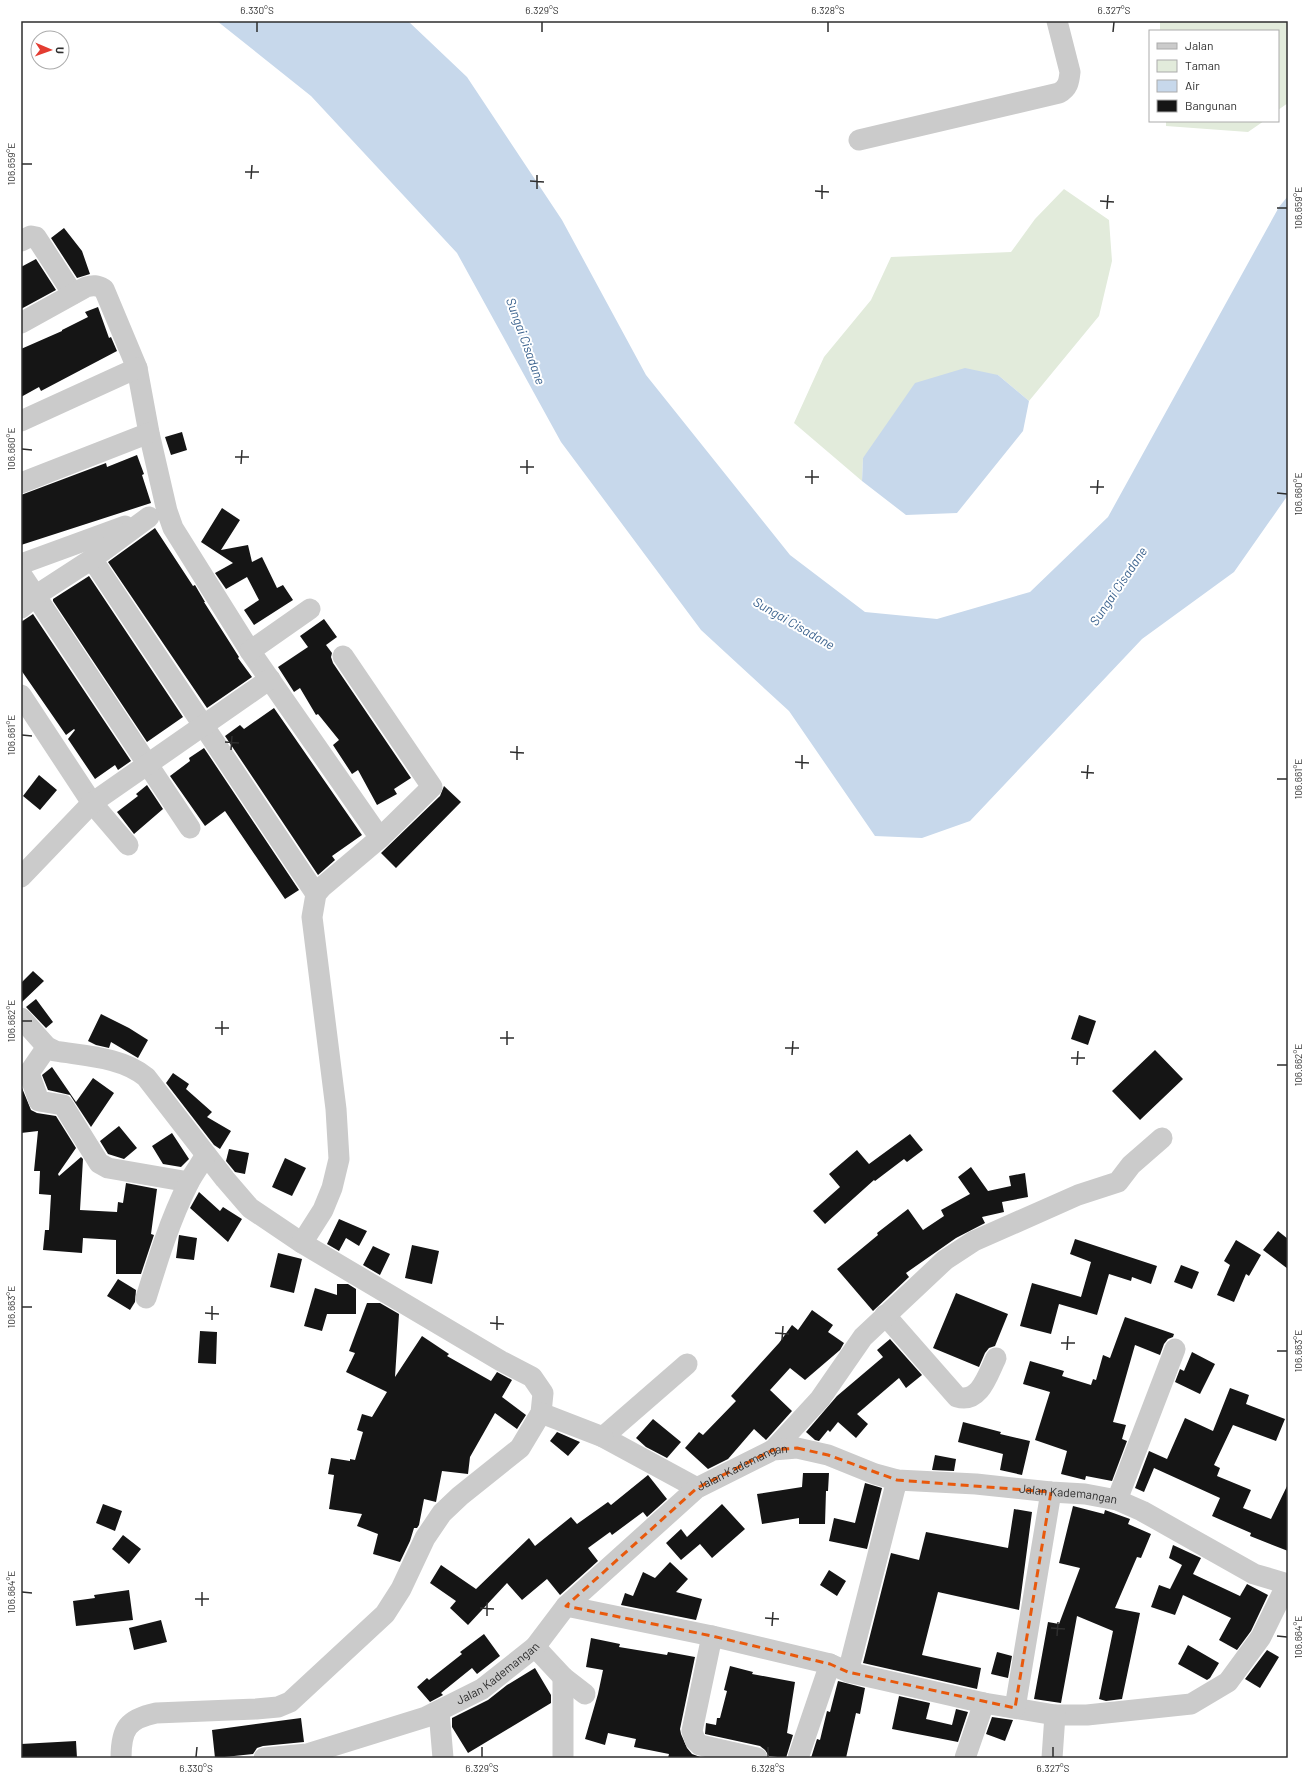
<svg xmlns="http://www.w3.org/2000/svg" width="1309" height="1779" font-family="Barlow,sans-serif">
<rect width="100%" height="100%" fill="#fff"/>
<path fill="#e2ebdb" d="M1160,21h128v82l-10,7v-79h-118z
M1166,121h98l-16,11 -82,-6z
M1064,189l45,31 3,41 -13,55 -70,85 -31,-26 -135,83 -1,23 -68,-58 30,-66 47,-57 20,-43 120,-5 24,-33z"/>
<path fill="#c7d8eb" d="M217,21h191l59,56 95,143 84,155 144,180 75,57 72,7 93,-27 78,-75 171,-310 9,-11v299l-54,77 -92,67 -172,182 -48,17 -47,-2 -86,-125 -88,-81 -140,-188 -104,-189 -146,-157z
M965,368l33,7 31,26 -6,30 -66,82 -51,2 -44,-34 1,-23 52,-75z"/>
<path fill="#151515" d="M64,228l18,23 8,23 -13,4 -26,-40z
M36,259l20,31 -35,19v-42z
M98,307l11,31 2,-1 6,14 -76,40 -2,-4 -18,10v-48l41,-18v-1l26,-13 -3,-5z
M182,432l5,18 -16,5 -6,-18z
M137,455l7,19 -2,1 9,28 -130,42v-50l85,-32 1,4z
M222,508l18,12 -19,30 27,-5 4,17 10,-5 15,31 6,-3 10,15 -39,25 -10,-15 15,-10 -12,-23 -21,12 -11,-16 18,-10 -32,-21z
M155,528l38,58 2,-1 10,17h-1l35,55 -1,1 14,19 -45,31 -99,-146z
M89,576l94,141 -36,25 -94,-141v-2z
M33,614l98,147 -13,9 -3,-5 -20,14 -27,-40 7,-9 -1,-1 -8,6 -45,-65v-48z
M324,619l13,18 -11,8 6,8 -1,4 2,6 78,115 -17,11 3,5 -20,11 -19,-35 -6,4 -19,-29 6,-5 -21,-26 -2,1 -16,-27 -6,4 -16,-25 30,-20 -8,-11z
M274,708l88,127 -30,21 3,4 -17,15 -93,-139 15,-11 4,4z
M204,748l95,142 -14,9 -60,-88 -20,15 -35,-50 20,-15 -1,-3z
M39,775l18,15 -17,20 -17,-14z
M147,785l16,24 -29,25 -17,-22 21,-16 -2,-2z
M444,786l17,16 -65,66 -15,-15 59,-57z
M33,971l11,10 -23,22v-20z
M36,999l17,23 -7,6 -20,-21z
M101,1014l28,14 19,12 -10,18 -27,-16 -2,6 -13,-3 -8,-4z
M1079,1015l17,6 -8,24 -17,-6z
M1155,1050l28,29 -43,41 -28,-29z
M52,1067l24,35 17,-24 21,15 -23,34 -21,-32 -22,-5 -6,-15z
M173,1073l16,11 -3,5 26,23 -5,5 24,14 -11,18 -6,-4 -48,-62z
M22,1088l9,22 6,3 19,3 20,32 -18,26 1,2 22,-19 2,2 -3,51 37,2 1,-10 5,1 3,-20 31,6 -6,45 3,1 -13,39h-25v-34l-33,-2 -1,15 -39,-3 2,-20h4l2,-35 -12,-1 1,-23h-6l4,-40 -17,2z
M119,1126l18,22 -13,11 -16,-5 -8,-13z
M172,1133l17,26 -8,8 -18,-3 -11,-18z
M910,1134l13,16 -16,12 -3,-3 -29,22 -1,-1 -49,44 -12,-13 27,-24 -11,-13 28,-24 12,14z
M229,1149l20,4 -4,21 -10,-2 -9,-11z
M285,1158l21,10 -14,28 -20,-9z
M971,1167l17,24 23,-5 -2,-10 16,-3 3,24 -26,5 2,10 -22,5 3,6 -29,15 -50,35 3,4 -36,34 -36,-42 41,-34 -1,-2 31,-24 15,21 21,-14 -3,-6 29,-16 -12,-17z
M199,1192l21,19 3,-4 19,12 -14,23 -38,-34z
M339,1219l28,12 -8,15 -13,-8 -7,13 -12,-7z
M1278,1231l10,8v30l-25,-19z
M179,1235l18,3 -3,22 -18,-2z
M1075,1239l82,27 -6,18 -19,-7 -1,4 -22,-7 -12,41 -38,-11 -8,30 -31,-8 12,-43 49,14 10,-35 -21,-8z
M1236,1240l25,15 -12,21 -3,-2 -12,28 -17,-7 13,-30 -6,-4z
M412,1245l27,6 -7,33 -27,-6z
M373,1246l17,8 -10,21 -17,-10z
M278,1253l24,6 -8,34 -24,-6z
M1181,1265l18,7 -7,17 -18,-7z
M118,1279l18,11 -1,12 -5,8 -23,-14z
M337,1284h11l8,5v25h-29l-5,17 -18,-5 11,-38 22,7z
M956,1293l52,21 -13,32 -6,2 -4,5 -6,14 -46,-19z
M367,1303h13l19,11 -4,63 27,-41 27,18 -2,2 44,25 6,-9 15,8 -10,17 24,18 -9,14 -22,-16 -25,44 -2,17 -26,-3 -6,31 -12,-3 -5,26 -2,3h-3l-4,13 -10,21 -27,-8 5,-20 -21,-8 5,-12 -33,-5 5,-34 -6,-1 3,-16 19,3v-2l5,1 8,-28 -6,-2 5,-16 10,3 15,-25 -41,-20 9,-19 -6,-2z
M812,1310l21,15 -5,7 16,11 -4,7 -35,30 -15,-12 -20,22 22,21 -26,29 -12,-11 -26,30 -20,10 -23,-21 14,-16 4,3 33,-34 -5,-5 48,-53 13,-18 6,5z
M1125,1317l49,17 -1,3 -5,2 -4,5 -4,11 -25,-10 -22,77 13,3 -4,14 5,2 -15,40 -26,-5 -1,4 -24,-6 6,-23 -32,-11 15,-48 -27,-8 7,-23 34,10 -2,5 29,9 2,-6 3,1 7,-25 7,3z
M200,1331l17,1 -1,32 -18,-1z
M890,1339l32,36 -16,13 -7,-10 -42,36 11,10 -12,14 -18,-16 -8,10 -2,-2 -9,11 -4,-1 -9,-8 31,-36 46,-39 -6,-7z
M1192,1352l23,12 -15,30 -25,-12 5,-13 4,2z
M1230,1388l19,7 -3,9 39,15 -9,22 -43,-16 -19,40 6,3 -3,8 34,14 -8,18 28,11 17,-35v67l-38,-15 1,-3 -39,-17 8,-18 -66,-30 -10,24 -9,-4 14,-37 18,8 18,-41 28,13z
M653,1419l28,23 -14,16 -21,-11 -10,-9z
M963,1422l38,10 -1,2 30,7 -8,34 -22,-5 3,-16 -45,-12z
M557,1432l23,10 -12,14 -18,-15z
M935,1455l21,4 -2,12 -22,-1z
M803,1473h26l-1,18h-2l-1,33h-26v-6l-37,6 -5,-30 45,-7z
M648,1475l19,24 -20,18 -4,-5 -31,23 -2,-3 -22,16 10,13 -38,34 -13,-16 -25,21 -15,-17 -39,42 -18,-17 6,-7 -26,-18 11,-18 35,24 53,-51 6,8 36,-29 6,7 31,-22 3,3z
M865,1483l17,5 -15,61 -38,-8 5,-23 21,5z
M103,1504l19,7 -7,20 -19,-8z
M722,1504l23,25 -33,29 -12,-14 -19,16 -15,-17 15,-14 6,8z
M1073,1506l31,8 1,-4 25,9 -2,5 23,10 -10,24 -4,-1 -22,51 25,5 -18,86 -16,2 -7,-2 14,-68 -36,-15 -16,87 -27,-4 14,-77 11,2 21,-56 -21,-5z
M1014,1509l18,3 -13,98 -81,-18 -16,63 59,13 -4,21 -114,-26 28,-110 28,7 7,-28 82,16z
M123,1535l18,14 -12,15 -17,-15z
M1173,1545l28,13 -8,16 47,22 7,-12 21,11 -17,36 -14,19 -18,-10 12,-22 -48,-23 -8,20 -24,-8 8,-22 11,4 12,-24 -13,-7z
M670,1562l18,17 -12,13 26,7 -6,21 -75,-15 4,-12 8,3 10,-24 12,6z
M829,1570l17,11 -9,15 -17,-11z
M129,1590l4,30 -57,6 -3,-25 22,-3 -1,-3z
M161,1620l6,22 -33,8 -5,-22z
M484,1634l16,22 -23,18 -5,-6 -31,25 2,2 -13,7 -13,-15 10,-9 2,2 33,-26 -2,-2z
M591,1638l29,6 -1,3 48,8 1,-3 27,5 -15,72 1,5 6,14 5,6 11,4h-35l1,-4 -35,-7 2,-8 -28,-6 -3,12 -20,-6 13,-45 5,-24 -17,-3z
M1188,1645l31,18 -9,15 -3,2 -29,-16z
M1267,1650l12,7 -19,31 -15,-9z
M997,1652l15,4 -4,22 -17,-4z
M730,1666l23,6 -1,2 43,8 -8,51 6,2 -7,23 -17,-2 -4,-6 -5,-4 -55,-12 1,-11 10,2 1,-7h3l7,-27 -3,-1z
M535,1668l16,27v8l-83,50 -16,-26v-9l36,-18 19,-15z
M838,1681l27,7 -5,26 -4,-1 -10,45h-35l6,-19 3,1 7,-29 3,1z
M899,1696l31,7 -4,16 26,6 4,-16 12,3 -10,30 -66,-13z
M992,1717l21,3 -8,21 -19,-7z
M301,1718l3,24 -41,4 -6,2 -4,6 -38,4 -3,-28z
M76,1741l1,17h-56v-14z"/>
<g fill="none" stroke-linecap="round" stroke-linejoin="round">
<g stroke="#cbcbcb" stroke-width="21">
<path d="M859,140l200,-47c9,-5 10,-11 11,-21l-13,-51"/>
<path d="M21,241l10,-5 5,1 37,57"/>
<path d="M21,323l65,-36c7,-2 11,-2 18,2l33,79 12,65 18,78 6,17 77,123 130,187"/>
<path d="M21,421l116,-53"/>
<path d="M21,483l128,-50"/>
<path d="M92,559l224,335"/>
<path d="M21,564l104,-38"/>
<path d="M21,574l169,254"/>
<path d="M21,608l14,-12 57,-37 57,-42"/>
<path d="M250,651l60,-42"/>
<path d="M21,695l71,108 36,42"/>
<path d="M21,877l71,-74 178,-124"/>
<path d="M21,1018l26,29 8,4c30,5 67,6 91,26l79,102 25,29 52,35 199,118 31,16 11,16 -2,20 -21,35 -60,48 -18,17 -17,25 -24,51 -16,25 -95,88 -12,5 -22,2 -100,4c-28,6 -35,15 -35,45"/>
<path d="M47,1047l-18,26 10,28 24,4 36,58 9,5 81,14"/>
<path d="M302,1243l21,-33 9,-22 7,-29 -3,-50 -24,-192 4,-23 6,-7 58,-49 52,-51 -89,-131"/>
<path d="M146,1298c12,-39 24,-78 42,-114 5,-10 12,-19 18,-29"/>
<path d="M885,1315l72,82c23,7 31,-23 39,-39"/>
<path d="M687,1364l-84,73 94,51"/>
<path d="M541,1413l62,24"/>
<path d="M773,1450l47,-51 43,-62 82,-77 29,-19 104,-46 40,-13 13,-17 31,-27"/>
<path d="M1117,1500l58,-151"/>
<path d="M566,1606l146,30 118,28 18,8 136,31 71,12h32l104,-11 37,-22 33,-45 26,-53"/>
<path d="M712,1636l-20,95 3,9 5,5 57,13"/>
<path d="M535,1647l28,30 22,17"/>
<path d="M848,1672l49,-192"/>
<path d="M563,1677v81"/>
<path d="M1015,1708l36,-216"/>
<path d="M439,1711l4,47"/>
<path id="s1" d="M264,1758l43,-4 119,-37 56,-28 53,-42 31,-41 131,-118 76,-38 24,-2 31,7 47,19 22,6 79,4 75,8 34,2 32,6 25,11 112,63 34,10"/>
<path d="M798,1758l32,-94"/>
<path d="M965,1758l19,-55"/>
<path d="M1052,1758l3,-43"/>
</g>
</g>
<path fill="none" stroke="#e8590c" stroke-width="3" stroke-dasharray="8 5" stroke-linejoin="round" d="M797,1448l31,7 69,25 154,12 -36,216 -167,-36 -18,-8 -118,-28 -146,-30 131,-118 76,-38z"/>
<path fill="none" stroke="#2e2e2e" stroke-width="1.5" d="M257,32v-10M542,32v-10M828,32v-10M1113,32l1,-10M22,164h10M245,172h14M251,179l1,-14M530,181l14,1M537,189v-14M815,191l14,1M822,199v-14M1100,201l14,1M1277,208h10M1107,209l1,-14M22,449l10,1M235,457h14M241,464l1,-14M520,467h14M527,474v-14M805,477h14M812,484v-14M1090,487h14M1277,493l10,1M1097,494l1,-14M22,735l10,1M225,742l14,1M231,750l1,-14M510,752l14,1M517,760v-14M795,762l14,1M802,769v-14M1081,772l13,1M1087,779l1,-14M1277,779h10M22,1021h10M215,1028h14M222,1035v-14M500,1038h14M507,1045v-14M785,1048h14M792,1055l1,-14M1071,1058h14M1077,1065l1,-14M1277,1065h10M22,1307h10M205,1313l14,1M212,1320v-14M490,1323l14,1M497,1330v-14M775,1333l14,1M782,1340l1,-14M1061,1343h14M1067,1350l1,-14M1277,1351h10M22,1592l10,1M195,1599h14M202,1606v-14M480,1608l14,1M487,1616v-14M765,1618l14,1M772,1626l1,-14M1051,1628l14,1M1057,1636l1,-14M1277,1636l10,1M196,1757l1,-10M482,1757v-10M768,1757v-10M1053,1757v-10"/>
<g text-anchor="middle" stroke-width="4" stroke-linejoin="round" paint-order="stroke">
<g font-size="12" fill="#2e2e2e" stroke="#fff">
<text dy="4" stroke="none"><textPath href="#s1" startOffset="576">Jalan Kademangan</textPath></text>
<text dy="4" stroke="none"><textPath href="#s1" startOffset="912">Jalan Kademangan</textPath></text>
<text dy="4" stroke="none"><textPath href="#s1" startOffset="252">Jalan Kademangan</textPath></text>
</g>
<g font-size="13" font-style="italic" fill="#3d648f" stroke="#fff">
<text transform="translate(526 341) rotate(70)" y="5">Sungai Cisadane</text>
<text transform="translate(1118 586) rotate(-56)" y="5">Sungai Cisadane</text>
<text transform="translate(794 623) rotate(30)" y="5">Sungai Cisadane</text>
</g>
</g>
<rect width="1309" height="1779" fill="none" stroke="#ffffff" stroke-width="44"/>
<rect x="1149" y="30" width="130" height="92" fill="#ffffff" stroke="#ababab"/>
<rect x="1157" y="43" width="20" height="6" fill="#cbcbcb" stroke="#ababab"/>
<text x="1185" y="50" font-size="12" fill="#2e2e2e">Jalan</text>
<rect x="1157" y="60" width="20" height="12" fill="#e2ebdb" stroke="#ababab"/>
<text x="1185" y="70" font-size="12" fill="#2e2e2e">Taman</text>
<rect x="1157" y="80" width="20" height="12" fill="#c7d8eb" stroke="#ababab"/>
<text x="1185" y="90" font-size="12" fill="#2e2e2e">Air</text>
<rect x="1157" y="100" width="20" height="12" fill="#151515" stroke="#ababab"/>
<text x="1185" y="110" font-size="12" fill="#2e2e2e">Bangunan</text>
<g transform="translate(50 50) rotate(92)"><circle r="19" fill="#ffffff" stroke="#ababab"/>
<path d="M0-3L7 15L0 10L-7 15Z" fill="#e33c31"/>
<text y="-6" font-size="11" font-weight="bold" text-anchor="middle" fill="#2e2e2e">U</text>
</g>
<rect x="22" y="22" width="1265" height="1735" fill="none" stroke="#2e2e2e" stroke-width="1.5"/>
<g font-size="10" text-anchor="middle" fill="#2e2e2e">
<text x="257" y="14">6.330°S</text>
<text x="542" y="14">6.329°S</text>
<text x="828" y="14">6.328°S</text>
<text x="1114" y="14">6.327°S</text>
<text transform="translate(11 164) rotate(-90)" y="4">106.659°E</text>
<text transform="translate(1298 208) rotate(-90)" y="4">106.659°E</text>
<text transform="translate(11 449) rotate(-90)" y="4">106.660°E</text>
<text transform="translate(1298 494) rotate(-90)" y="4">106.660°E</text>
<text transform="translate(11 735) rotate(-90)" y="4">106.661°E</text>
<text transform="translate(1298 779) rotate(-90)" y="4">106.661°E</text>
<text transform="translate(11 1021) rotate(-90)" y="4">106.662°E</text>
<text transform="translate(1298 1065) rotate(-90)" y="4">106.662°E</text>
<text transform="translate(11 1307) rotate(-90)" y="4">106.663°E</text>
<text transform="translate(1298 1351) rotate(-90)" y="4">106.663°E</text>
<text transform="translate(11 1592) rotate(-90)" y="4">106.664°E</text>
<text transform="translate(1298 1637) rotate(-90)" y="4">106.664°E</text>
<text x="196" y="1772">6.330°S</text>
<text x="482" y="1772">6.329°S</text>
<text x="768" y="1772">6.328°S</text>
<text x="1053" y="1772">6.327°S</text>
</g>
</svg>
